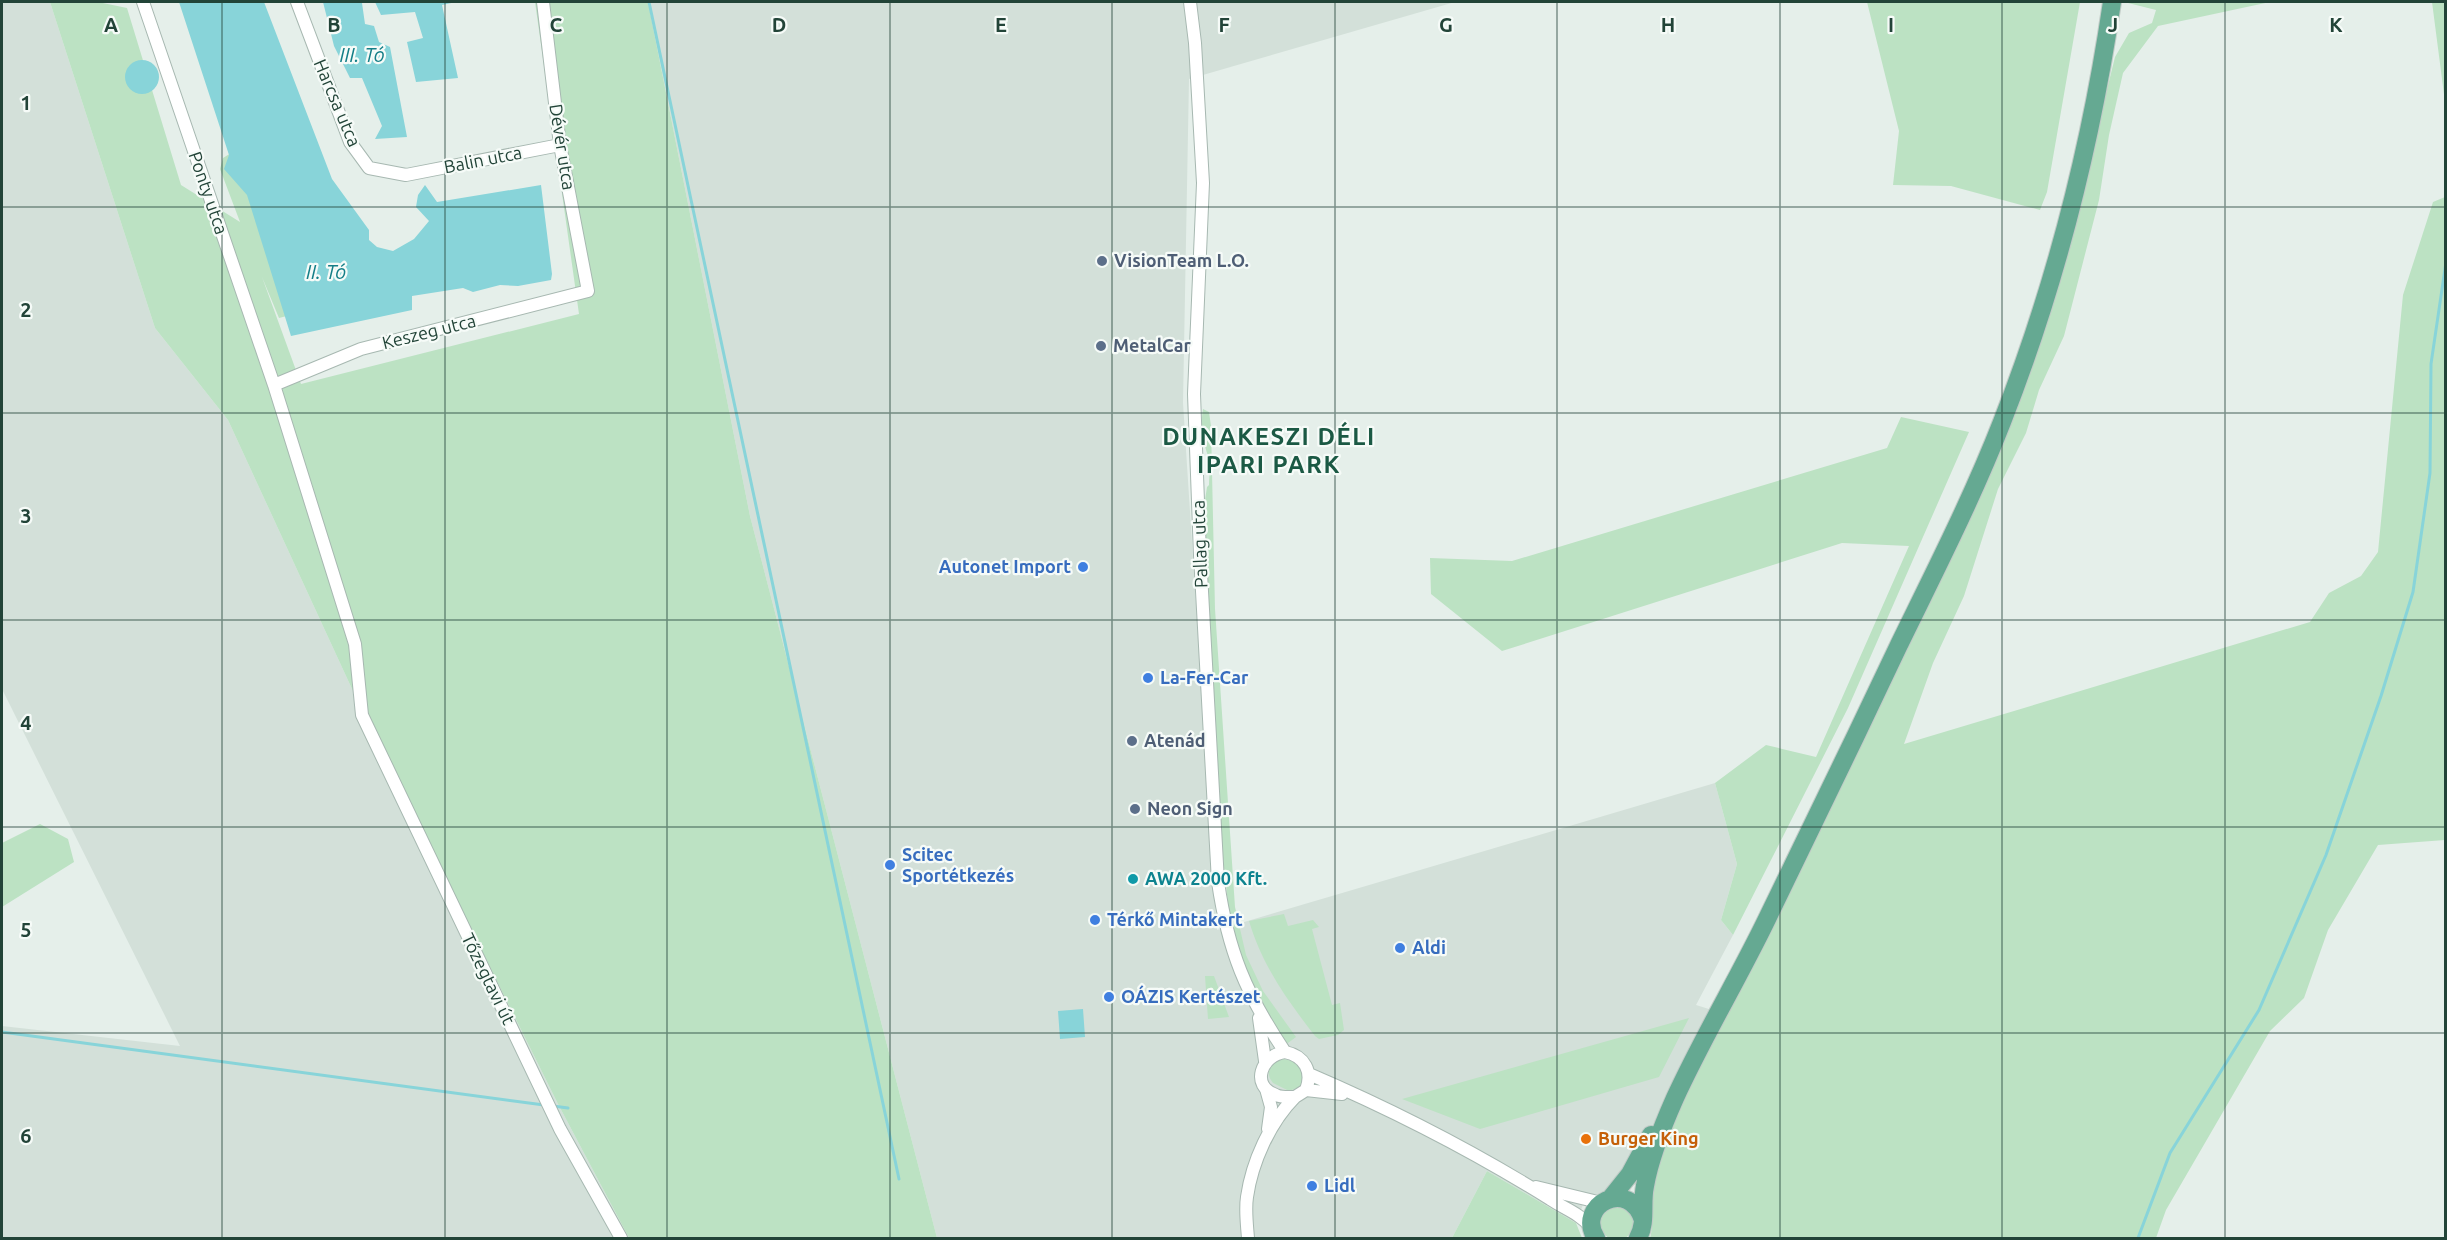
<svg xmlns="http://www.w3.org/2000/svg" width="2447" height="1240" font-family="Ubuntu,sans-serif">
<rect width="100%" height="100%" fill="#e5efea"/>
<path fill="#d3e0d9" d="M2,2h48l105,326 73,92 130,282 200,402 71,134h-627v-212l178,20 -178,-357z
M648,2h807l-266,77 -6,324 34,527 498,-147 22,81 -16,56 12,15 -37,70 29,9 -76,172 -33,-2 -4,4 -13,6h-12l-11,29 -89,-52 -35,67h-515l-187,-722z"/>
<path fill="#bce2c3" d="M50,2h48l29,6 54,177 59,37 -20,-53 3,-11 40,-25 125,157 -109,28 -17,-41 39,107 278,-70 -44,-312h113l102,514 187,722h-308l-71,-134 -200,-402 -130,-282 -73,-92z
M1867,2h213l-33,190 -7,18 -89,-24 -58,-1 6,-54z
M2124,2h146l-112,24 -35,47 -14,62 -10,65 -35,136 -25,54 -13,43 -28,56 -34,107 -31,67 -29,81 406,-122 19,-29 32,-17 17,-24 25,-257 30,-93 12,-5v643l-67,5 -50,85 -24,68 -34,33 -104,179 -10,28h-506c5,-16 -3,-33 -1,-50 3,-20 19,-51 26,-71l304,-618 117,-365 19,-77 14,-24 23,-10 4,-13z
M2432,2h13v100z
M1203,409l6,3 2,14 4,183 20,298 11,48 17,36 33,46 -8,6 -5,-2 -6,-8 -31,-63 -12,-35 -5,-22 -7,-64 -19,-336 4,-26 2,-2c0,-8 2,-21 -1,-29 -5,-16 -8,-29 -5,-47z
M1901,417l68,15 -121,276 -115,227 -12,-15 16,-56 -22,-81 51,-38 50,12 93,-211 -67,-3 -340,108 -71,-57 -1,-36 82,3 375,-113z
M40,824l28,15 6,23 -72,45v-64z
M1284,914l4,12 25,-6 6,7 -7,2 20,76 8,-2 4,27 -6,5 -19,4 -4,-3c-28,-36 -53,-71 -66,-115z
M1205,976h9l15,41 -21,2z
M1689,1018l-30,59 -179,52 -78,-30z
M1277,1059c19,-1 28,9 25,27l-13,5 -16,-8c-8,-10 -3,-16 4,-24z
M1487,1171l89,52 6,15h-130z
M1600 1223a17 17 0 1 1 34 0a17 17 0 1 1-34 0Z"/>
<path fill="#88d4d9" d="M179,2h85l68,177 37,51v10l8,7 16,4 21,-12 15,-18 -13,-14 2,-12 7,-10 12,17 104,-17 11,89 -1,6 -33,6 -18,-1 -27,7 -10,-4 -51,8v14l-121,26 -44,-141 -23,-26 5,-14z
M323,2h43l-4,1 3,21 9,2 5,16 11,5 17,90 -32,2 7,-13 -20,-48h-12l-16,-32z
M375,2h81l-14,3 16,73 -42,4 -9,-40 16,-4 -8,-26 -34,3z
M125 77a17 17 0 1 1 34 0a17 17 0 1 1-34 0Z
M1083,1009l2,28 -25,2 -2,-28z"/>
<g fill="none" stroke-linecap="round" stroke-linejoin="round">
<path stroke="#88d4d9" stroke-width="3" d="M649,2l250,1177
M2,1032l542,73
M553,1106l15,2
M2138,1238l32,-85 89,-143 67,-155 55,-159 32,-104 17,-119 1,-109 15,-102"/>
<g stroke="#a7b8b1" stroke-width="14">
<path id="minor" d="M143,2l131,383 81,259 7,71 198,414 61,109
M297,2l53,140 19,26 37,7 154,-30
M1190,2l5,41 8,140 -9,211 6,161 18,327c10,69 28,112 67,170
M274,385l87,-36 227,-58 -28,-146 -17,-143
M1259,1018l6,43
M1285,1052c20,4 28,20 21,38l-11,7c-6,0 -13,1 -19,-2 -26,-9 -15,-40 9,-43z
M1309,1074c84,36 164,77 241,125 15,10 29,14 41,28
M1266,1089l5,18 -3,22
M1306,1090l36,4
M1536,1187l66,16
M1248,1238c-1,-13 -3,-28 -1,-41 5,-35 23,-75 48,-100"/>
</g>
<g stroke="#c1cbc7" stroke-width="20">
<path id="primary" d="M1610,1199l20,-25 21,-39
M1596,1238c-21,-33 33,-61 47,-18
M1638,1238c9,-16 3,-34 7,-52 5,-29 18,-61 30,-88 28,-61 63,-119 92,-179 44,-90 88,-181 131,-272 36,-74 74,-148 104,-225 53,-135 89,-277 110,-420"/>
</g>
<use href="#minor" stroke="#fff" stroke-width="12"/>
<use href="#primary" stroke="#65a992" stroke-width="18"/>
</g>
<path fill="none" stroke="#224438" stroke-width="1.5" stroke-opacity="0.55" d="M222,2v1236M445,2v1236M667,2v1236M890,2v1236M1112,2v1236M1335,2v1236M1557,2v1236M1780,2v1236M2002,2v1236M2225,2v1236M2,207h2444M2,413h2444M2,620h2444M2,827h2444M2,1033h2444"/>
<g fill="#5c6f8a" stroke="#f6fbf8" stroke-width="2">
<circle cx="1102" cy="261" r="6"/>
<circle cx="1101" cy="346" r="6"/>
<circle cx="1132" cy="741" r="6"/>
<circle cx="1135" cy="809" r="6"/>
</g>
<g fill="#3f7fe0" stroke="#f6fbf8" stroke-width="2">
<circle cx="1083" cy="567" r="6"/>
<circle cx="1148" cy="678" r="6"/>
<circle cx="890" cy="865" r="6"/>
<circle cx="1095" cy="920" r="6"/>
<circle cx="1400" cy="948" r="6"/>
<circle cx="1109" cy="997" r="6"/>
<circle cx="1312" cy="1186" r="6"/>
</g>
<circle fill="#0f9aa8" stroke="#f6fbf8" stroke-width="2" cx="1133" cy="879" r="6"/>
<circle fill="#e8710a" stroke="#f6fbf8" stroke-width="2" cx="1586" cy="1139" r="6"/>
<g text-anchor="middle" stroke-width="4.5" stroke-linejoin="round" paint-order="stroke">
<g font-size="18" fill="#224438" stroke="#f6fbf8">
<text transform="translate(337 103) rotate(67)" y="6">Harcsa utca</text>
<text transform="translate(562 147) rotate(81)" y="6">Dévér utca</text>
<text transform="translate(483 160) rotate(-11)" y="6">Balin utca</text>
<text transform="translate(208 193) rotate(71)" y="6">Ponty utca</text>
<text transform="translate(429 332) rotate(-14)" y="6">Keszeg utca</text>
<text transform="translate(1200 544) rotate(-92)" y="6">Pallag utca</text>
<text transform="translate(488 979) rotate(64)" y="6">Tőzegtavi út</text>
</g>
<g font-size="18" font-weight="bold" fill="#4e5e75" stroke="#f6fbf8" text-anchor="start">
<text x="1114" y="267">VisionTeam L.O.</text>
<text x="1113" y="352">MetalCar</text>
<text x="1144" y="747">Atenád</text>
<text x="1147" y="815">Neon Sign</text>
</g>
<g font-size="18" font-weight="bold" fill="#366cbe" stroke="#f6fbf8" text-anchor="start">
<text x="1071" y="573" text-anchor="end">Autonet Import</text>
<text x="1160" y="684">La-Fer-Car</text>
<text x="902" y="861">Scitec<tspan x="902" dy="21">Sportétkezés</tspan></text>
<text x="1107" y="926">Térkő Mintakert</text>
<text x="1412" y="954">Aldi</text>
<text x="1121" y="1003">OÁZIS Kertészet</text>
<text x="1324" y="1192">Lidl</text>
</g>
<g font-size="18" font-weight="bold" fill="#0d838f" stroke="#f6fbf8" text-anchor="start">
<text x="1145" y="885">AWA 2000 Kft.</text>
</g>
<g font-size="18" font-weight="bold" fill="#c56008" stroke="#f6fbf8" text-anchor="start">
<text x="1598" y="1145">Burger King</text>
</g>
<g font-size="20" font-style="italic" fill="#147e87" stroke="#f6fbf8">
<text x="362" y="62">III. Tó</text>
<text x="326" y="279">II. Tó</text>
</g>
<g font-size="24" font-weight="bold" letter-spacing="1.5" fill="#1b5944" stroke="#f6fbf8">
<text x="1269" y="445">DUNAKESZI DÉLI<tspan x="1269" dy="28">IPARI PARK</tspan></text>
</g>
</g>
<g font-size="20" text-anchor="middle" font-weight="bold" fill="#224438" stroke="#f6fbf8" stroke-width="4.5" stroke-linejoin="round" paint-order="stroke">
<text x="111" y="32">A</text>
<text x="334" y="32">B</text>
<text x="556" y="32">C</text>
<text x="779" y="32">D</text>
<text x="1001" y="32">E</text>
<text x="1224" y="32">F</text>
<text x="1446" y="32">G</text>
<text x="1668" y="32">H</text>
<text x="1891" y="32">I</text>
<text x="2113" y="32">J</text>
<text x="2336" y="32">K</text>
<text x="26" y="110">1</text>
<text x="26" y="317">2</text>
<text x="26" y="523">3</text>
<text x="26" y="730">4</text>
<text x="26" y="937">5</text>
<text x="26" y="1143">6</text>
</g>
<rect width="2447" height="1240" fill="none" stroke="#224438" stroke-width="6"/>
</svg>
